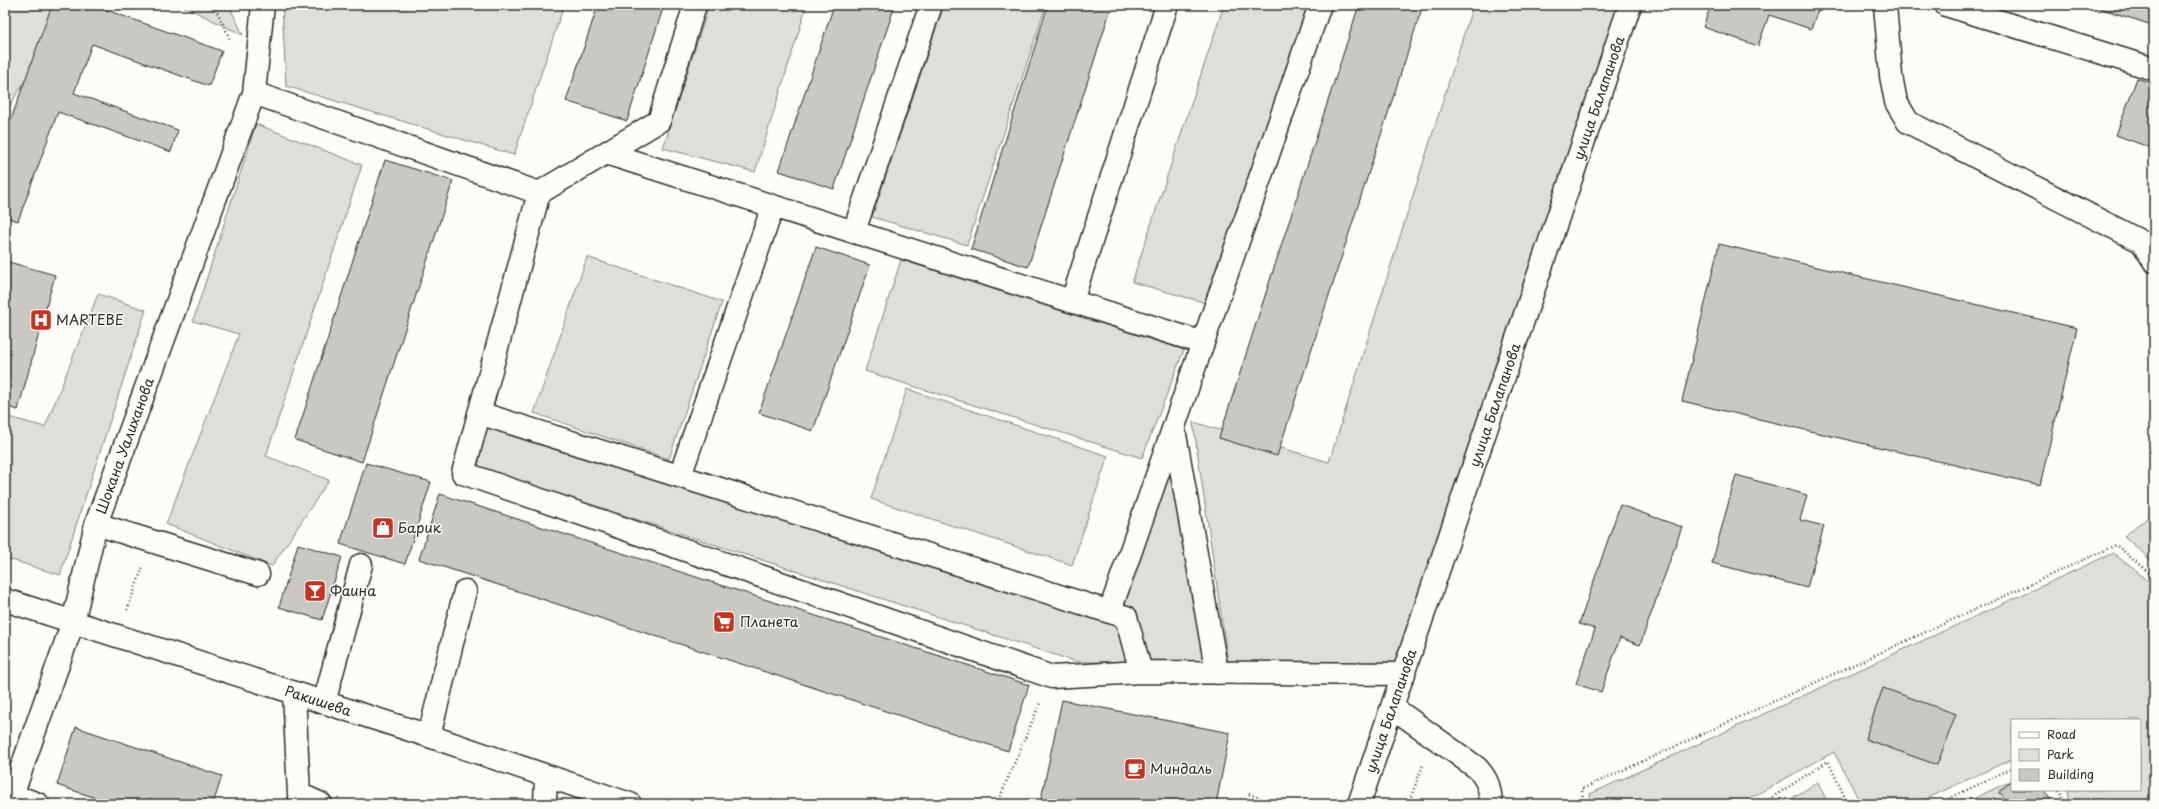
<svg xmlns="http://www.w3.org/2000/svg" width="2159" height="809" font-family="'Playpen Sans',sans-serif">
<rect width="100%" height="100%" fill="#fdfcf7"/>
<filter id="ink" filterUnits="userSpaceOnUse"><feTurbulence type="fractalNoise" baseFrequency=".025" numOctaves="2"/><feDisplacementMap in="SourceGraphic" scale="8" xChannelSelector="R" yChannelSelector="G"/><feConvolveMatrix kernelMatrix="1 2 1 2 8 2 1 2 1" color-interpolation-filters="sRGB"/></filter>
<g filter="url(#ink)">
<path fill="#dfdeda" stroke="#858482" d="M5,5h67l-67,108z
M181,5h48l14,30z
M282,5h282l-50,150 -228,-69z
M709,5h98l-52,167 -92,-24z
M944,5h102l-79,240 -95,-28z
M1224,5h85l-103,298 -74,-21z
M1473,5h148l-226,659 -167,-2 -35,-240 136,40z
M256,124l106,41 -96,291 63,24 -57,86 -106,-42 73,-190 -46,-13z
M587,257l135,45 -53,157 -135,-46z
M901,260l283,90 -42,108 -277,-87z
M98,294l48,16 -86,265 -55,-17v-142l40,11z
M907,389l201,67 -36,109 -201,-66z
M485,424l636,203 7,35h-51l-599,-194z
M1172,465l37,197 -63,4 -13,-55 -13,-9z
M2154,513v50l-30,-27z
M2113,553l37,29 4,24v198h-84l-2,-14h72v-70h-128v39l-97,45h-54l-27,-52 -95,52h-148l-1,-10z
M2011,781l-11,11 11,12h-49z
M1818,782l10,22h-45z"/>
<path fill="#c9c8c4" stroke="#2b2b2b" d="M52,5h40l130,46 -13,35 -117,-42 -18,49 104,37 -7,22 -113,-40 -40,109 -13,-4v-81z
M598,5h66l-37,116 -61,-20z
M834,5h61l-61,184 -55,-18z
M1048,5h64l-84,262 -57,-18z
M1359,5h64l-146,451 -58,-18z
M1711,5h109l-9,24 -42,-14 -11,31 -55,-19z
M2090,5h64v13l-2,7z
M2137,78l17,6v65l-38,-14z
M385,160l68,21 -91,281 -67,-22z
M1719,244l358,84 -37,157 -358,-84z
M816,247l54,18 -57,166 -54,-18z
M5,261l50,14 -37,135 -13,-4z
M366,463l65,19 -26,82 -65,-20z
M1736,475l71,20 -7,25 24,6 -17,62 -95,-25z
M440,494l589,191 -21,66 -589,-192z
M1620,505l62,22 -42,118 -20,-7 -19,54 -25,-8 19,-55 -16,-5z
M298,544l44,13 -20,63 -43,-13z
M1883,688l73,26 -19,51 -72,-26z
M1062,700l168,33 -14,71h-176z
M76,727l146,49 -9,28h-99l-57,-19z
M2012,780v10h30l10,10 -4,4h-37l-12,-12z"/>
<g fill="none" stroke-linecap="round" stroke-linejoin="round">
<g stroke="#2b2b2b" stroke-width="25">
<path id="minor" d="M1885,5l6,71 5,26 12,20 234,120 12,19
M1946,5l208,64
M254,93l285,100 -76,280 589,204 89,-5 263,2
M606,153l597,190
M539,193l120,-72 36,-116
M854,231l77,-226
M1072,301l95,-296
M479,413l647,204 15,55
M1174,429l43,244
M680,476l93,-270
M96,524l162,50
M5,600l424,136 201,68
M1110,611l210,-606
M294,693l5,101 22,10
M324,703l37,-138
M1392,707l85,61c11,12 13,20 14,36
M429,736l36,-145
M13,795l25,9
M9,804l64,-182 23,-98 158,-431 9,-88
M545,804l1,-27
M1359,804l271,-799"/>
</g>
<path stroke="#2b2b2b" stroke-width="2.5" stroke-dasharray="1 3" stroke-linecap="butt" d="M214,5l16,34
M127,610l16,-43
M2058,790l4,4 1,10
M1249,794l29,10
M997,804l43,-101
M1408,804l15,-39
M1583,804l-1,-15 534,-244 38,32
M1762,804l66,-43 20,43
M1938,804l74,-36"/>
<use href="#minor" stroke="#fdfcf7" stroke-width="22"/>
</g>
</g>
<defs>
<g id="hospital-square" transform="scale(1.15)"><rect x="-9" y="-9" width="18" height="18" rx="4" fill="#c8321e" stroke="#fdfcf7"/><path d="M-5-5h3v3.5h4V-5h3V5h-3V1.5h-4V5h-3Z" fill="#fff"/></g>
<g id="shop-square" transform="scale(1.15)"><rect x="-9" y="-9" width="18" height="18" rx="4" fill="#c8321e" stroke="#fdfcf7"/><path d="M-5-2.5h2.3a2.7 3.5 0 0 1 5.4 0H5L5.5 6h-11ZM-1.5-2.5h3a1.5 2.3 0 0 0-3 0Z" fill="#fff"/></g>
<g id="bar-square" transform="scale(1.15)"><rect x="-9" y="-9" width="18" height="18" rx="4" fill="#c8321e" stroke="#fdfcf7"/><path d="M-6-5H6L.8 .8V4.5H3.5V6h-7V4.5H-.8V.8Z" fill="#fff"/></g>
<g id="supermarket-square" transform="scale(1.15)"><rect x="-9" y="-9" width="18" height="18" rx="4" fill="#c8321e" stroke="#fdfcf7"/><path d="M-6-5.5h2.5l.6 2H6L4.5 2H-2.5L-4.4-4H-6ZM-1.5 3.2a1.3 1.3 0 1 0 .1 0ZM3 3.2a1.3 1.3 0 1 0 .1 0Z" fill="#fff"/></g>
<g id="cafe-square" transform="scale(1.15)"><rect x="-9" y="-9" width="18" height="18" rx="4" fill="#c8321e" stroke="#fdfcf7"/><path d="M-5.5-4.5H6V0H3Q3 3.5 0 3.5H-2.5Q-5.5 3.5-5.5 0ZM3-3.2v2h1.7v-2ZM-6 4.5H4V6H-6Z" fill="#fff"/></g>
</defs>
<g fill-rule="evenodd">
<use href="#hospital-square" x="41" y="320"/>
<use href="#shop-square" x="383" y="528"/>
<use href="#bar-square" x="315" y="591"/>
<use href="#supermarket-square" x="724" y="622"/>
<use href="#cafe-square" x="1135" y="769"/>
</g>
<g text-anchor="middle" stroke-width="3" stroke-linejoin="round" paint-order="stroke">
<g font-size="14" fill="#2b2b2b" stroke="#fdfcf7">
<text transform="translate(1599 98) rotate(-71)" y="5">улица Балапанова</text>
<text transform="translate(1495 405) rotate(-71)" y="5">улица Балапанова</text>
<text transform="translate(125 446) rotate(-70)" y="5">Шокана Уалиханова</text>
<text transform="translate(318 701) rotate(18)" y="5">Ракишева</text>
<text transform="translate(1391 711) rotate(-71)" y="5">улица Балапанова</text>
</g>
<g font-size="14" fill="#2b2b2b" stroke="#fdfcf7" text-anchor="start">
<text x="56" y="325">MARTEBE</text>
<text x="398" y="533">Барик</text>
<text x="330" y="596">Фаина</text>
<text x="740" y="627">Планета</text>
<text x="1150" y="774">Миндаль</text>
</g>
</g>
<rect width="2159" height="809" fill="none" stroke="#fdfcf7" stroke-width="20"/>
<rect x="10" y="10" width="2139" height="789" fill="none" stroke="#2b2b2b" stroke-width="1.5" filter="url(#ink)"/>
<rect x="2011" y="719" width="130" height="72" fill="#fdfcf7" stroke="#a9a8a5"/>
<rect x="2019" y="732" width="20" height="6" fill="#fdfcf7" stroke="#a9a8a5"/>
<text x="2047" y="739" font-size="12" fill="#2b2b2b">Road</text>
<rect x="2019" y="749" width="20" height="12" fill="#dfdeda" stroke="#a9a8a5"/>
<text x="2047" y="759" font-size="12" fill="#2b2b2b">Park</text>
<rect x="2019" y="769" width="20" height="12" fill="#c9c8c4" stroke="#a9a8a5"/>
<text x="2047" y="779" font-size="12" fill="#2b2b2b">Building</text>
</svg>
